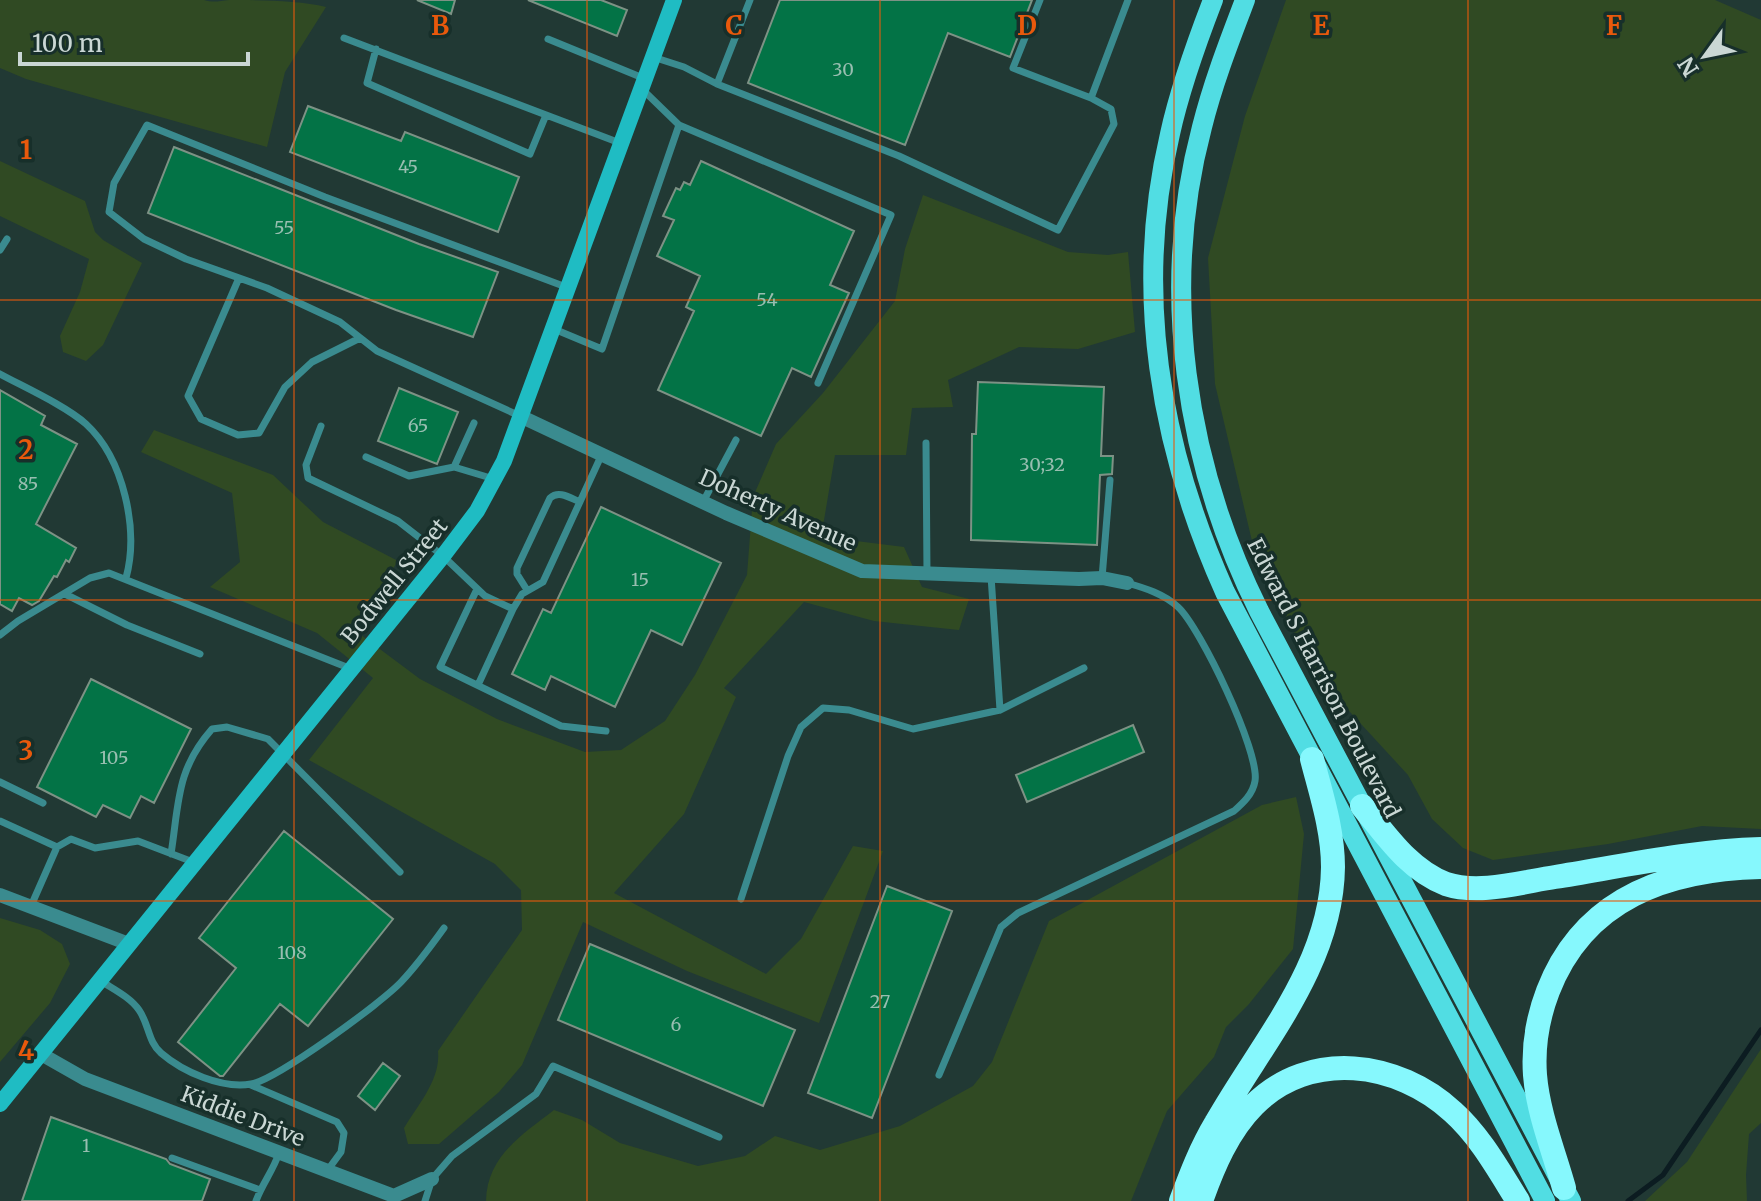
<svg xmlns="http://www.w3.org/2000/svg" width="1761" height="1201" font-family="Merriweather,serif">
<rect width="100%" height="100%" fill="#213934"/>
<path fill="#304a23" d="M0,0h204c10,3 15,1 25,0 28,0 71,0 97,7l-41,65 -18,75 -241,-68 -26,-11z
M1286,0h429l46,20v809l-59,-3 -94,18 -115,16 -30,-12 -31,-29 -24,-44 -92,-100 -60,-117 -41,-174 -7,-126 37,-142z
M0,161l85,40 10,31 8,8 39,23 -39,82 -17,16 -23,-9 -3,-16 20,-44 9,-33 -89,-43z
M923,195l145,57 40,3 20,-3 7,80 -57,17 -59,-2 -71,33 5,27 -41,1 -6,47h-71l-13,77 34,9 48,6 18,40 47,12 -10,31 -85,-9 -70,-19 -80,86 12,9 -52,117 -70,79 152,81 35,-35 52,-93 30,5 -64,172 -132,-52 -104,-49 -61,143 -23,27 -60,52h-31l-4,-16c14,-23 37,-49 34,-77l84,-121 -1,-40 -26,-26 -186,-104 64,-82 -56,-45 -107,-46 30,-25 -8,-69 -91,-41 13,-22 119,45 50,47 75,39 -45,68 67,50 77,40 88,33 36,-2 44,-29 30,-46 52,-100 6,-78 23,-53 47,-51 72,-92 10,-52z
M1296,797l8,37 -11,115 -44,55 -23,23 -12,30 -47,54 -36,90h-645c1,-45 36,-66 68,-91l28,10 38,23 78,23 47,-10 30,-20 45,14 80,-24 73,-40 19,-24 57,-141 213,-116z
M0,918l40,12 22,14 8,20 -20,39 -50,59z
M1761,1049v74l-12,11 -3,41 1,26h-102l42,-39z"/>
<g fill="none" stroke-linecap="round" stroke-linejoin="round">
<path stroke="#0c1c21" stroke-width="5" d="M1628,1201l35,-26 98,-145"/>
</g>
<path fill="#037346" stroke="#7d9285" stroke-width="2" d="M417,0h38l-4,14z
M528,0h73l26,10 -10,26z
M780,0h252l-22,57 -62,-24 -43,112 -157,-62z
M308,106l93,35 4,-9 114,45 -21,55 -208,-80z
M174,147l245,97 79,28 -25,65 -77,-27 -248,-97z
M701,161l153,70 -24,54 19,8 -38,84 -19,-9 -31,68 -103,-46 36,-79 -8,-4 14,-31 -43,-20 17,-36 -11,-4 13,-28 4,2 4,-8 6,3z
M978,382l126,5 -3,69h12l-1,18 -12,1 -3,70 -126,-5 1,-106h4z
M399,388l59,24 -21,52 -59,-23z
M0,390l45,26 -4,9 36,19 -41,80 40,24 -7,14 -3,-2 -9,17 -3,-1 -15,25 -7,4 -13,-7 -7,13 -12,-7z
M601,507l120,56 -39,82 -31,-15 -36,77 -64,-31 -6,14 -33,-16 31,-65 8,4z
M91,679l100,50 -37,74 -13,-7 -11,22 -27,-13 -7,12 -59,-30z
M1133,725l11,27 -117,50 -11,-27z
M284,831l109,88 -85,107 -28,-22 -57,72h-3l-42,-34 58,-74 -37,-30z
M887,886l65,25 -80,207 -64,-25z
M590,944l205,86 -32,76 -205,-86z
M383,1063l17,13 -25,34 -17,-14z
M51,1117l115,42 4,5 40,15 -8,22h-180z"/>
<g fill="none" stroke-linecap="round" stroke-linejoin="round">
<path stroke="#3a8b8f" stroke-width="7" d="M1040,0l-27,68 78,30 37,-98
M344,38l276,105
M548,39l95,39
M376,49l-9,34 163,71 16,-39
M653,57l31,10 33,17 182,72 159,74 56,-106 -3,-15 -20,-11
M717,84l33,-84
M643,90l36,35 212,90 -73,168
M0,250l7,-11
M239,278l-51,118 13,23 37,16 21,-2 26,-46 27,-25 48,-24
M554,329l48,20 77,-224
M0,374c24,13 66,32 86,50 38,35 53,106 40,154
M520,416l-143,-65 -37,-29 -73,-34 -81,-29 -42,-20 -35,-27 5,-29 33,-58 178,72 241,90
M321,426l-15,39 2,13 90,43 45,35 42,40 28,13 9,-15 21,-12 59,-128
M926,443l1,130
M366,457l43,19 45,-9 40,12
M454,467l20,-44
M703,502l33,-62
M1102,578l8,-98
M477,589l-37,78 121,59 45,5
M527,590l-10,-16v-6l33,-70c9,-8 20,0 30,4
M65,594l62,31 73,29
M0,635l18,-14 72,-43 19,-5 240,95
M478,685l35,-76
M1000,710l84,-42
M0,782l43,21
M0,821l57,26
M171,854c8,-51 5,-84 41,-125l15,-2 41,12 132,133
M741,899l47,-143 13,-29 22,-19 26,2 64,19 87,-19 -9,-134
M31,906l26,-59 14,-8 24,9 43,-7 55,21
M101,981c12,8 29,16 38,29 10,14 9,32 22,43 22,19 61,36 90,31 25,-4 132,-82 151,-103 15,-16 29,-35 42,-53
M939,1075l62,-148 17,-14 216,-102c9,-8 19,-17 21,-30 5,-29 -55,-154 -77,-174 -14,-13 -33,-19 -51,-24
M251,1085l86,37 7,11 -3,19 -14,19
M172,1158l88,32
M256,1201c6,-17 17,-30 23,-48
M425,1201l7,-22 20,-23 84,-62 17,-28 166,71"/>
<path stroke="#3a8b8f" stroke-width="14" d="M522,417l204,96 136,58 217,8 23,-1 25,5
M0,895l129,49
M41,1054l44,25 309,117 38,-17"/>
<path stroke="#1fbcc3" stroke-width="16" d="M0,1104l443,-548 34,-45 27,-50 170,-461"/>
<path stroke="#51dde3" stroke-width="20" d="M1213,0c-17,44 -33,88 -43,134 -37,157 -10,313 55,458l320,609
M1245,0c-16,42 -32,83 -43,127 -43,162 -17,335 57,484l312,590"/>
<path stroke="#86f8fd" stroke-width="24" d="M1362,806c24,29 47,64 84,78 33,11 76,-2 109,-7 68,-11 137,-26 206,-28
M1564,1188c-10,-36 -26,-75 -29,-113 -2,-28 3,-58 13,-84 36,-93 120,-122 213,-124
M1181,1201c10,-27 20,-53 35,-78 46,-81 116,-158 117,-256 0,-37 -12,-73 -21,-108
M1201,1201c12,-34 27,-70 53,-96 56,-56 144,-44 199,7 27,24 46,59 65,89"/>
</g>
<path fill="none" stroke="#e8590c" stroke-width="2" stroke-opacity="0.55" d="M294,0v1201M587,0v1201M880,0v1201M1174,0v1201M1468,0v1201M0,300h1761M0,600h1761M0,901h1761"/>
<g text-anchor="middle" stroke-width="7" stroke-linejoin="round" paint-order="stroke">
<g font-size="18" fill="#98beb0">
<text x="843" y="76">30</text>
<text x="408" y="173">45</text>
<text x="284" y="234">55</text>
<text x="767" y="306">54</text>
<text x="418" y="432">65</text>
<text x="1042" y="471">30;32</text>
<text x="28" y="490">85</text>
<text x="640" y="586">15</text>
<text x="114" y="764">105</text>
<text x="292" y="959">108</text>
<text x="880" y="1008">27</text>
<text x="676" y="1031">6</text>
<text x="86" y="1152">1</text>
</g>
<g font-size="22" fill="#cad7d4" stroke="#172f2a">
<text transform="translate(778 510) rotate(24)" y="8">Doherty Avenue</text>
<text transform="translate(394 581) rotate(-51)" y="8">Bodwell Street</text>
<text transform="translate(1324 678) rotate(63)" y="8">Edward S Harrison Boulevard</text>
<text transform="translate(243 1116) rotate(21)" y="8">Kiddie Drive</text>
</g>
</g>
<g font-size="26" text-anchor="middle" font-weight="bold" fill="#e8590c" stroke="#172f2a" stroke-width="7" stroke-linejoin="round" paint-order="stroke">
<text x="440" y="35">B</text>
<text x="734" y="35">C</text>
<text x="1027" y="35">D</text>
<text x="1321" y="35">E</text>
<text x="1614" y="35">F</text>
<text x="26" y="159">1</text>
<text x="26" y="459">2</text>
<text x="26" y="760">3</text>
<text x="26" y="1060">4</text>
</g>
<g transform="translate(1705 56) rotate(237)" stroke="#172f2a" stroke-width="6" paint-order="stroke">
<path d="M0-6L14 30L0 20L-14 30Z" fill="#cad7d4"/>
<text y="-12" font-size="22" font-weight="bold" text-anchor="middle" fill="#cad7d4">N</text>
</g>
<path d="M20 52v12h228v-12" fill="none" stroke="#cad7d4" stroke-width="4"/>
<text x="32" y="52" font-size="24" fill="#cad7d4" stroke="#172f2a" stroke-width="6" paint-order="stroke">100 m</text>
</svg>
